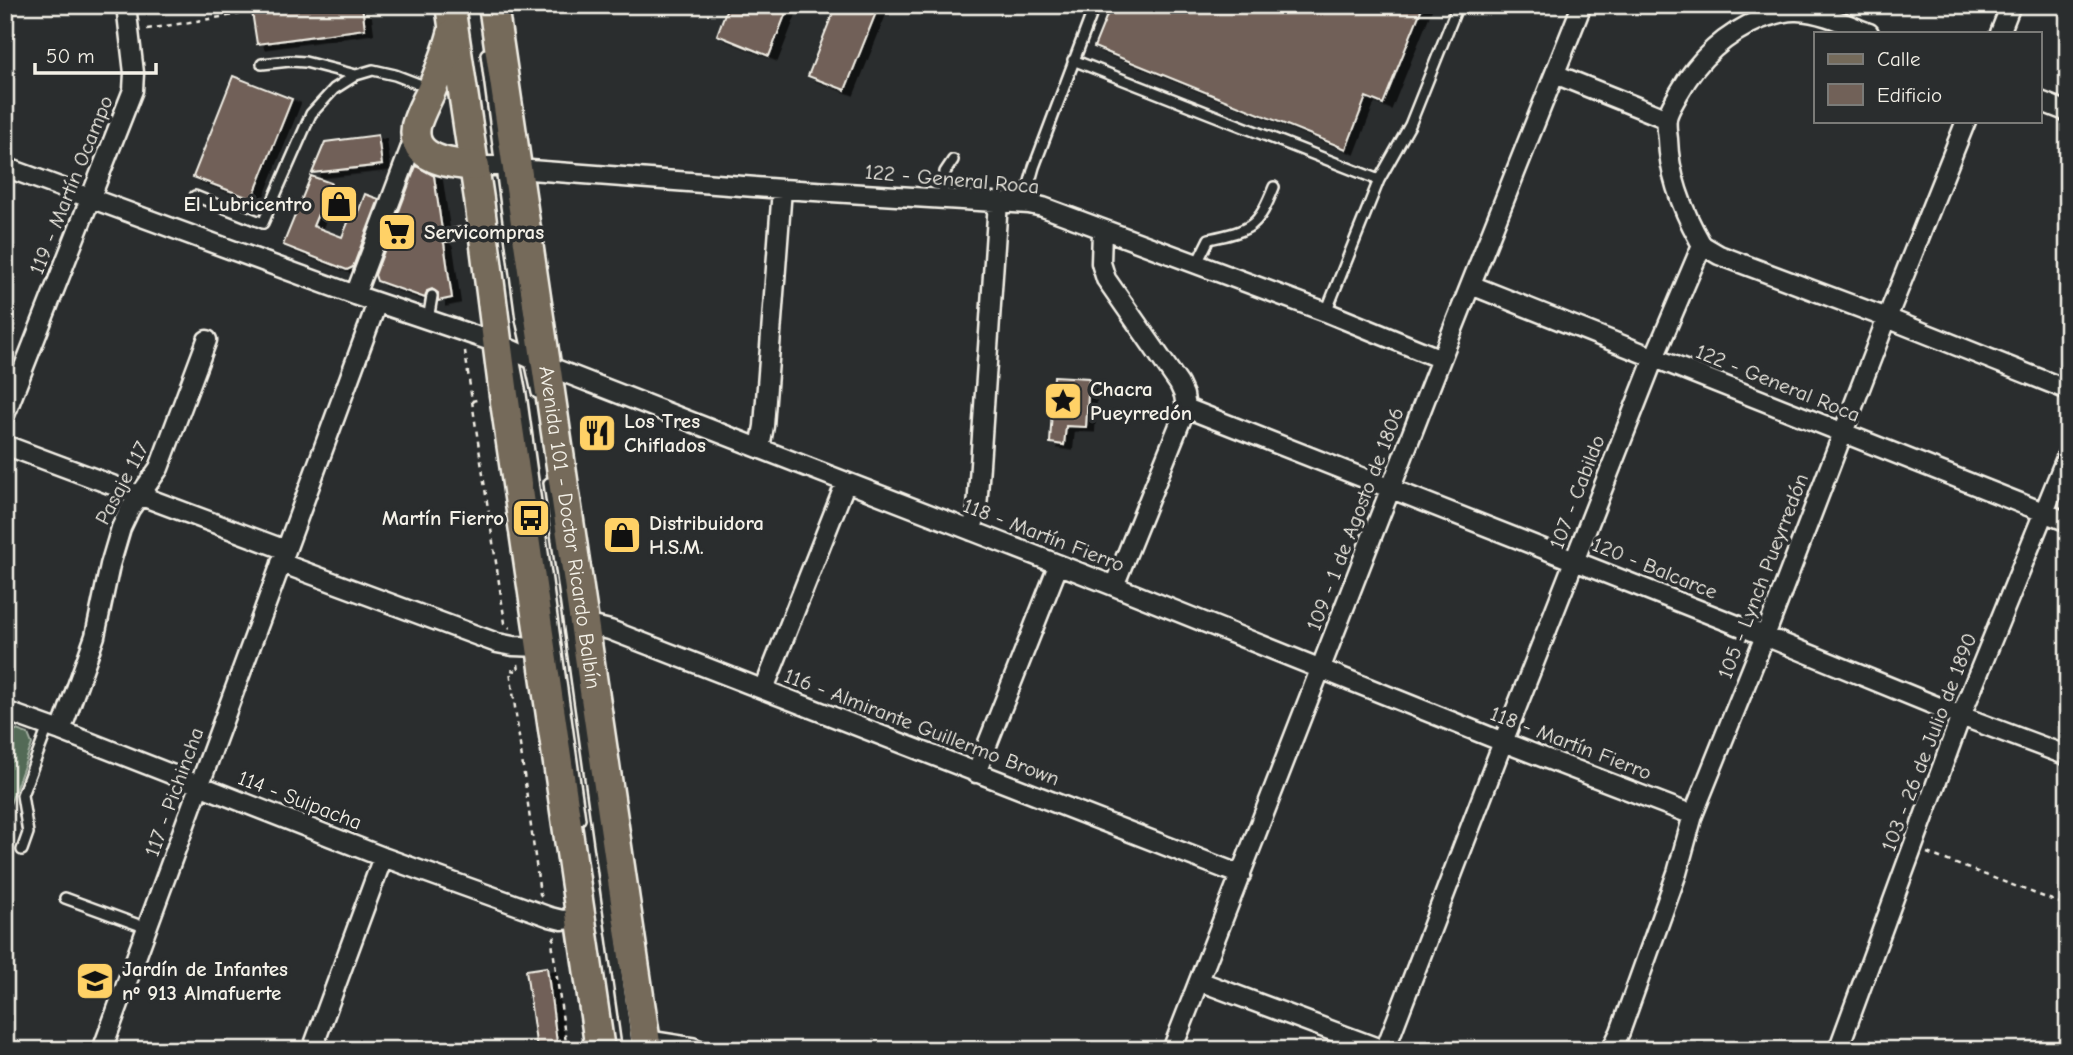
<svg xmlns="http://www.w3.org/2000/svg" width="2073" height="1055" font-family="'Comic Neue',sans-serif">
<defs>
<filter id="shadow"><feDropShadow dx="8" dy="4.5" stdDeviation="0" flood-color="#0009"/></filter>
</defs>
<rect width="100%" height="100%" fill="#2a2d2e"/>
<filter id="ink" filterUnits="userSpaceOnUse"><feTurbulence type="fractalNoise" baseFrequency=".0143" numOctaves="2"/><feDisplacementMap in="SourceGraphic" scale="14" xChannelSelector="R" yChannelSelector="G"/><feConvolveMatrix kernelMatrix="1 2 1 2 8 2 1 2 1" color-interpolation-filters="sRGB"/></filter>
<g filter="url(#ink)">
<path fill="#526a57" stroke="#a3aea0" stroke-width="2" d="M5,726l23,8 4,10 -27,74z"/>
<path fill="#716158" stroke="#f4f1e8" stroke-width="2" filter="url(#shadow)" d="M251,5h111l3,24 -108,15z
M728,5h61l-20,51 -52,-21z
M836,5h43l-34,85 -37,-14z
M1111,5h312l-40,99 -17,-7 -20,52 -252,-102z
M233,76l59,23 -40,100 -59,-22z
M378,135l4,30 -70,8 13,-31z
M416,166l18,10 8,54 -3,7 5,6 8,55 -14,3v-8l-6,-4 -5,2 -2,7 -48,-17 -2,-6z
M311,176l20,7 -18,43 29,11 10,-24 5,2 8,-21 14,5 -26,68 -6,3 -64,-25z
M1054,376l35,2 -3,49 -20,-1 -2,19 -14,-2z
M547,967l11,83h-21l-11,-80z"/>
<g fill="none" stroke-linecap="round" stroke-linejoin="round">
<g stroke="#f4f1e8" stroke-width="14">
<path id="lane" d="M486,54l35,265 16,74
M1073,60l306,120
M262,64l28,-3 15,1 51,13
M195,196l68,27 48,-109 23,-25 22,-14 17,-5 22,5 34,13
M942,199l3,-27 8,-12
M1024,203l10,-36 61,-162
M446,236l32,-6
M1196,265l13,-26c43,-9 49,-12 65,-52
M1326,312l53,-132 31,-55 48,-120
M428,320l4,-24
M513,352l8,42 59,425
M549,483l79,567
M22,850l6,-17 -6,-38 26,-68
M65,898l82,30
M650,1036l44,7 17,7"/>
</g>
<g stroke="#f4f1e8" stroke-width="23">
<path id="street" d="M2000,33l11,-28
M1555,74l112,45
M2040,101l28,11
M475,166h27l15,3 265,20 247,15 14,3 283,105 115,47
M5,167l350,128 142,48 48,22 569,221 389,156 190,73
M1102,231l-1,32 5,16 73,105 5,11 2,13 -72,178
M1702,245l17,10 168,63 181,72
M1702,245c-19,-33 -33,-68 -34,-106 -1,-7 -2,-15 -1,-21 2,-9 8,-17 12,-25 19,-34 46,-59 82,-74 11,-4 24,-9 36,-8 25,1 49,13 72,22
M1471,285l597,237
M355,295l60,-159
M1186,408l579,228 196,80 107,40
M5,415l128,-325 1,-17 -8,-68
M5,445l281,105
M760,448l4,-22 18,-237
M972,531l5,-22 21,-307
M281,563l216,80 16,3 28,1
M585,624l25,6 631,245
M764,689l82,-207
M5,711l56,20 322,126 167,60 12,3 19,-2
M61,731l34,-95 15,-71 11,-37 9,-19 29,-41 48,-128
M976,773l82,-207
M1199,981l184,69
M102,1050l275,-747
M312,1050l71,-193
M1172,1050l269,-691 141,-354
M1385,1050l118,-308 151,-384 48,-113
M1611,1050l9,-18 57,-159 16,-58 72,-179 122,-318 79,-197
M1838,1050l123,-334 107,-263"/>
</g>
<g stroke="#f4f1e8" stroke-width="33">
<g id="primary">
<path d="M450,5l29,194 25,196 96,655"/>
<path id="s1" d="M493,5l154,1045"/>
<path d="M452,34c-5,20 -13,38 -21,57 -5,11 -12,23 -15,35 -6,34 35,38 59,40"/>
</g>
</g>
<path stroke="#f4f1e8" stroke-width="2.5" stroke-dasharray="5 5" stroke-linecap="butt" d="M147,29l93,-15
M465,351l7,50 9,-2
M472,401l33,222 5,5
M518,664l1,7 -9,-1 30,224 2,2
M1927,853l141,53
M555,936l-3,6 15,108"/>
<use href="#lane" stroke="#2a2d2e" stroke-width="9"/>
<use href="#street" stroke="#2a2d2e" stroke-width="18"/>
<use href="#primary" stroke="#746a5a" stroke-width="28"/>
</g>
</g>
<defs>
<g id="shop-square" transform="scale(2.0125)"><rect x="-9" y="-9" width="18" height="18" rx="4" fill="#ffd166" stroke="#2a2d2e"/><path d="M-5-2.5h2.3a2.7 3.5 0 0 1 5.4 0H5L5.5 6h-11ZM-1.5-2.5h3a1.5 2.3 0 0 0-3 0Z" fill="#111"/></g>
<g id="supermarket-square" transform="scale(2.0125)"><rect x="-9" y="-9" width="18" height="18" rx="4" fill="#ffd166" stroke="#2a2d2e"/><path d="M-6-5.5h2.5l.6 2H6L4.5 2H-2.5L-4.4-4H-6ZM-1.5 3.2a1.3 1.3 0 1 0 .1 0ZM3 3.2a1.3 1.3 0 1 0 .1 0Z" fill="#111"/></g>
<g id="sight-square" transform="scale(2.0125)"><rect x="-9" y="-9" width="18" height="18" rx="4" fill="#ffd166" stroke="#2a2d2e"/><path d="M0-6L1.8-2.2L6-1.7L2.9 1.2L3.7 5.4L0 3.3L-3.7 5.4L-2.9 1.2L-6-1.7L-1.8-2.2Z" fill="#111"/></g>
<g id="restaurant-square" transform="scale(2.0125)"><rect x="-9" y="-9" width="18" height="18" rx="4" fill="#ffd166" stroke="#2a2d2e"/><path d="M-5-6h1v4h1v-4h1v4h1v-4h1v5L-1.5 .5V6h-2V.5L-5-1ZM5-6V6H3V1.5H1.5Q1.5-4 5-6Z" fill="#111"/></g>
<g id="bus-square" transform="scale(2.0125)"><rect x="-9" y="-9" width="18" height="18" rx="4" fill="#ffd166" stroke="#2a2d2e"/><path d="M-5-6H5V4H4V6H2V4H-2V6H-4V4H-5ZM-3.5-4V0h7V-4ZM-3.5 1.2v1.5H-2V1.2ZM2 1.2v1.5H3.5V1.2Z" fill="#111"/></g>
<g id="school-square" transform="scale(2.0125)"><rect x="-9" y="-9" width="18" height="18" rx="4" fill="#ffd166" stroke="#2a2d2e"/><path d="M0-5L7-2L0 1L-7-2ZM-4 1L0 2.5L4 1V4Q0 6-4 4Z" fill="#111"/></g>
</defs>
<g fill-rule="evenodd">
<use href="#shop-square" x="339" y="204"/>
<use href="#supermarket-square" x="397" y="232"/>
<use href="#sight-square" x="1063" y="401"/>
<use href="#restaurant-square" x="597" y="433"/>
<use href="#bus-square" x="531" y="518"/>
<use href="#shop-square" x="622" y="535"/>
<use href="#school-square" x="95" y="981"/>
</g>
<g text-anchor="middle" stroke-width="7" stroke-linejoin="round" paint-order="stroke">
<g font-size="21" fill="#f4f1e8" stroke="#2a2d2e">
<text transform="translate(952 179) rotate(5)" y="7">122 - General Roca</text>
<text transform="translate(71 185) rotate(-68)" y="7">119 - Martín Ocampo</text>
<text transform="translate(1778 383) rotate(22)" y="7">122 - General Roca</text>
<text transform="translate(122 483) rotate(-62)" y="7">Pasaje 117</text>
<text transform="translate(1577 492) rotate(-69)" y="7">107 - Cabildo</text>
<text transform="translate(1355 519) rotate(-69)" y="7">109 - 1 de Agosto de 1806</text>
<text dy="7" stroke="none"><textPath href="#s1" startOffset="528">Avenida 101 - Doctor Ricardo Balbín</textPath></text>
<text transform="translate(1044 535) rotate(21)" y="7">118 - Martín Fierro</text>
<text transform="translate(1655 568) rotate(22)" y="7">120 - Balcarce</text>
<text transform="translate(1763 576) rotate(-69)" y="7">105 - Lynch Pueyrredón</text>
<text transform="translate(922 727) rotate(21)" y="7">116 - Almirante Guillermo Brown</text>
<text transform="translate(1929 742) rotate(-69)" y="7">103 - 26 de Julio de 1890</text>
<text transform="translate(1571 743) rotate(21)" y="7">118 - Martín Fierro</text>
<text transform="translate(174 792) rotate(-70)" y="7">117 - Pichincha</text>
<text transform="translate(300 800) rotate(21)" y="7">114 - Suipacha</text>
</g>
<g font-size="21" font-weight="bold" fill="#f4f1e8" stroke="#2a2d2e" text-anchor="start">
<text x="312" y="211" text-anchor="end">El Lubricentro</text>
<text x="424" y="239">Servicompras</text>
<text x="1090" y="396">Chacra<tspan x="1090" dy="24">Pueyrredón</tspan></text>
<text x="624" y="428">Los Tres<tspan x="624" dy="24">Chiflados</tspan></text>
<text x="504" y="525" text-anchor="end">Martín Fierro</text>
<text x="649" y="530">Distribuidora<tspan x="649" dy="24">H.S.M.</tspan></text>
<text x="122" y="976">Jardín de Infantes<tspan x="122" dy="24">nº 913 Almafuerte</tspan></text>
</g>
</g>
<rect width="2073" height="1055" fill="none" stroke="#2a2d2e" stroke-width="28"/>
<rect x="14" y="14" width="2045" height="1027" fill="none" stroke="#f4f1e8" stroke-width="2.5" filter="url(#ink)"/>
<rect x="1814" y="32" width="228" height="91" fill="#2a2d2e" stroke="#7b7b78" stroke-width="2"/>
<rect x="1828" y="54" width="35" height="10" fill="#746a5a" stroke="#7b7b78" stroke-width="2"/>
<text x="1877" y="66" font-size="21" fill="#f4f1e8">Calle</text>
<rect x="1828" y="84" width="35" height="21" fill="#716158" stroke="#7b7b78" stroke-width="2"/>
<text x="1877" y="102" font-size="21" fill="#f4f1e8">Edificio</text>
<path d="M35 63v10h121v-10" fill="none" stroke="#f4f1e8" stroke-width="3.5"/>
<text x="46" y="63" font-size="21" fill="#f4f1e8" stroke="#2a2d2e" stroke-width="5" paint-order="stroke">50 m</text>
</svg>
